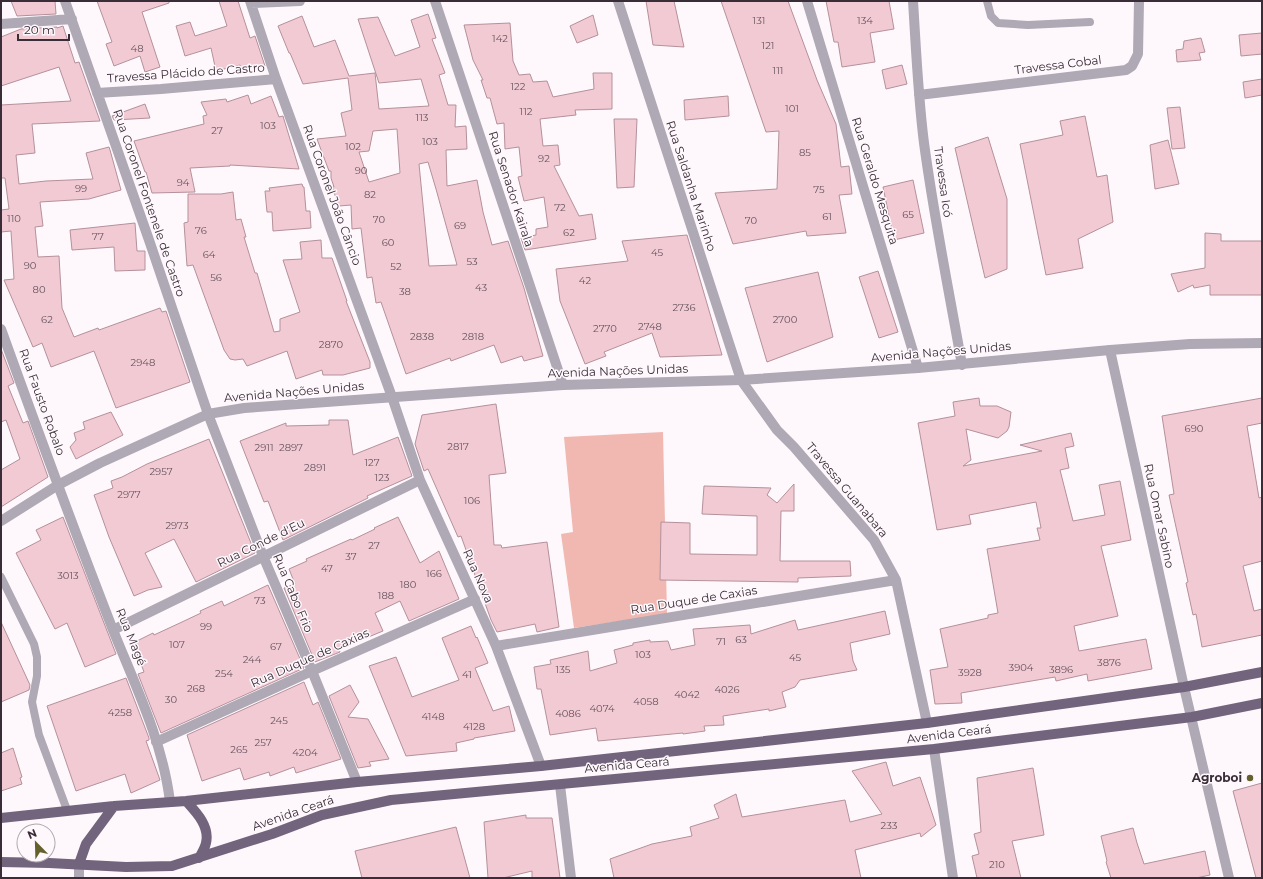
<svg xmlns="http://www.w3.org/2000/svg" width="1263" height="879" font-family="Montserrat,sans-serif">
<rect width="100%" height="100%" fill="#fef8fc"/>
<path fill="#f1b8b1" d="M663,432l4,182 -93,14 -13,-94 12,-2 -9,-95z"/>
<path fill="#f1cad4" stroke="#b5909a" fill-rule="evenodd" d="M11,1h44l1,13 -39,2z
M97,1h72v2l-27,9 18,55 -15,5 -5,-16 -26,10 -8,-22 6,-2z
M219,1h19l12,37 5,-2 10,30 -24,2 -1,-3 -24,6 -5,-23 -26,8 -9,-30 14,-4 5,14 32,-10z
M646,1h28l10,46 -31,-2z
M721,1h67l29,79 19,44 5,43 8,-1 3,28 -13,1 7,38 -39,3 -1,-5 -73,13 -18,-51 62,-4 2,-58 -13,1z
M826,1h63l5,28 -24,4 5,29 -33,5 -4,-25h-4z
M428,14l8,24 -4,1 13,34 -6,2 9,30h8l-1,22 11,-1 1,23 -21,1 1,36 30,-6 6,32 9,33 16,-4 16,47 19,68 -19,5 -2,-5 -21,7 -7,-18 -43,16 -1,-3 -44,16 -25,-72 -5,1 -4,-26 -5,1 -6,-50 -9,1 -1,-24 -12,1 -7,-19h2l-3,-9v-7h-2l-12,-32 29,-3 -5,-23 11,-3 -4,-32 -45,6 -13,-31h-1l-11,-27 24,-10 12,31 21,-7 14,36 26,-3 4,36 50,-3 -8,-27 -42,4 -21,-64 20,-2 17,39 25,-9 -9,-27zM397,129l3,44 -31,9 -10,-30 10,-1 4,-20zM428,162l8,27 21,76 -28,1 -10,-102z
M593,15l5,20 -21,8 -7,-17z
M510,23l3,38 6,14 11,-1 3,8 14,-1 6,16 41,-8 -1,-16h19v36l-37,1 1,5 -36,4 3,27 15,-1 2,20 -6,1 25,50 13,-2 4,25 -71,11 -4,-12 15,-3v-6l12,-2 -4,-30 -20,4 -6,-24 4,-1 -3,-29 -14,2 -1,-26 -7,1 -7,-26h-3l-6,-18h2l-10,-20 -9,-35z
M63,26l12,37 4,-1 21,59 -68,3 3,29 -19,2 3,29 27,-3 47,-2 -7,-26 23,-6 1,3 11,40 -32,9 -49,3 3,24 -8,1 3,30 21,-1 3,52 12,29 24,-9 1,2 61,-22 2,4 4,-1 24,71 -74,26 -22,-57 -43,16 -9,-24 -9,4 -29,-67 10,-1 -3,-48 -10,1v-22l8,-1 -4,-31h-4v-73l70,-4 -12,-34 -58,19v-49l20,-8 36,-2v1z
M1262,33v21l-21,2 -2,-21z
M1201,38l4,14 -6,1 2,7 -24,2 -1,-12 7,-1 1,-8z
M902,65l5,19 -21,5 -4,-19z
M1262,79v16l-17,3 -2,-16z
M248,95l3,9 20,-8 8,21 4,-1 16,53 -69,-4v1l-40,2 5,24 -43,1 -6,-21h-1l-11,-31 70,-17 -1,-8 4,-1 -6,-13 25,-3 1,3z
M728,96l1,20 -44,4 -1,-20z
M145,104l5,14 -36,2 -2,-4z
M1180,107l5,41 -13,1 -5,-41z
M1085,116l12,61 10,-2 6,47 -35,17 5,29 -37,7 -26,-131 43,-9 -3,-14z
M614,119h23l-3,68 -17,1z
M988,137l19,62v70l-22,9 -30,-130z
M1168,140l11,44 -24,5 -5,-44z
M913,180l11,53 -30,7 -11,-53z
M302,184l1,3h1l2,24h4l1,17 -38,3 -1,-19h-5l-2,-21h5l-1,-3z
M233,192l3,28 5,-1 5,18h-2l11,36h2l17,59 6,-1v-12l20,-7 -17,-52 19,-1 -2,-17 21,-2 1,18h10l15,43h-1l24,61v6l-27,7h-20l-1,-5 -26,9 -9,-28 -40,15 -4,-7 -8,1 -5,-1 -6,-9 -31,-85 -6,1 -3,-43 4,-1v-28h33z
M135,223l2,28h8v19l-30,1 -1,-24 -42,3 -2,-20z
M1205,233l16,1v7h41v54h-52v-10l-16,3 -1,-3 -15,7 -7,-18 34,-6z
M687,235l35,120 -62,2 -8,-24 -48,19 2,4 -21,8 -25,-63 -4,-32 72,-8 -6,-20z
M878,271l20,61 -19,6 -20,-61z
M818,272l15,65 -66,25 -22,-74z
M1,349l13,34 -6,3 15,37 5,-2 20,56 -47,30v-37l19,-11 -14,-39 -5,2z
M979,398l1,8h17l14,6 -2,15 -2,4 -9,7 -32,-9 5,31 -8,6 79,-15 -22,-6 51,-12 3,13 -9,2 4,20 -9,2 13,51 32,-6 -6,-30 21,-4 11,59 -30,6 17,70 -44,10 5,25 67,-12 6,30 -64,12 -1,-7 -31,7 -1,-4 -94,16 1,10 -27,1 -5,-34 18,-3 -8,-38 48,-11v-3l10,-2 -11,-64 53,-9 -3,-12h4l-5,-26 -67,13 2,9 -34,6 -19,-107 37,-7 -2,-14z
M1262,398v25l-15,3 12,72 3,-1v64l-19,5 11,45 8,-2v26l-60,12 -6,-33 -3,1 -7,-32 2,-1 -19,-87 5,-1 -12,-78z
M496,404l10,69 -17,2 5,70h7l1,3 45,-6 12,85 -22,5 -2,-8 -38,8 -6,-12 -30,-84 -3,1 -30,-68 -4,2 -9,-27 7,-29z
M111,412l12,23 -47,24 -6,-12 6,-7 -2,-7 11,-4 -2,-7z
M329,420h19l5,35 45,-18 14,39 -45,20 1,2 -85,42 -15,-39 -4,1 -24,-61 46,-18v3l43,-1z
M209,439l46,114 -59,29 -22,-43 -29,14 17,34 -14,3 -14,6 -25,-59 -15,-42 19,-7 -2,-7 11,-4 25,-13z
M794,484v27h-13l-1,50h70l1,15 -53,2v4l-138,-2 1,-58 29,1v31l67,1v-39l-55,-2 2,-28 67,2 -4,7 10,8z
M63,517l53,137 -31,13 -18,-44 -12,6 -39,-76 25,-13 -5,-10z
M398,517l22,46 19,-12 20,48 -50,22 -9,-20 -25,12 8,18 -17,7 -1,-2 -26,13 1,3 -25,10 -31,-74 11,-4 -6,-15 18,-8 -1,-2 45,-20 1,1 23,-11 -1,-1z
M268,585l36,83 -143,65 -23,-59 6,-2 -11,-29 20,-10 1,2 28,-13 19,-9 -1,-2 22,-10 2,5z
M885,611l5,23 -40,9 3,18 4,9 -57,10 -5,7 -13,5 4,15 -17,4v-2l-46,7 1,9 -20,1 1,5 -22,3v-1l-85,8 -2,-13 -46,7 -9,-46h-4l-3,-22 17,-3 -1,-4 38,-9 2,20 27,-8 -3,-13 19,-5v-2l17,-3v2l18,-1 3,9 24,-5 -2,-16 57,-4 1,9 44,-14 3,10z
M1,622l29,63 -1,5 -28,12z
M471,626l5,12 1,-1 11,26 -13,5 18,43 16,-5 6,25 -41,7v1l-18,4 1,8 -51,5 -37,-90 27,-9 16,40 47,-17 -17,-42z
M126,678l23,60v2l-3,1 14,39 -29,13 -6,-19 -49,17 -29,-85z
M304,682l9,23 5,-3 23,57 -45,14 -2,-6 -24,9 -1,-4 -25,8 -4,-12 -38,13 -15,-46z
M350,685l9,17 -11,15 20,2 21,40 -20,3 2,4 -13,2 -29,-72z
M13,748l9,29 -2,1 2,6 -21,7v-38z
M886,762l7,24 27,-9 16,48 -15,12 -1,-4 -65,17 6,28h-247l-4,-19 42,-15 40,-8 -2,-9 29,-9 -5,-13 22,-11 6,23 103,-17 5,22 32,-8 -30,-43z
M1033,768l11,67 -32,6 9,37h-44l-5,-22 7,-2 -5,-20 7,-2 -4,-54z
M1262,783v95h-6l-23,-87z
M526,815v3h26l8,60h-28v-7l-29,7h-15l-4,-56z
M456,827l14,51h-108l-7,-27z
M1133,828l4,15 7,21 61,-13 5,24 -14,3h-85l-5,-16 1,-1 -6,-25z"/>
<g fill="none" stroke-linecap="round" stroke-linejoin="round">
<path stroke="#afa8b5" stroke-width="8" d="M987,1l4,15 7,7 30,2 62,-3
M1,577l33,67 3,13v19l-5,26 7,33 28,75"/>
<path stroke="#afa8b5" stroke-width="10" d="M65,1l84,239 59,174 55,142 49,115 45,111
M250,1l26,78 116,318 28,83 76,166 45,120
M435,1l128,384
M618,1l123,379 36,50 17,17 80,93 22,40 31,143
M807,1l111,367
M913,1c3,47 5,95 11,142 10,75 25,148 38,222
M251,3l49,-2
M1,24l71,-5
M97,93l64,-4 115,-10
M919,95l207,-25 6,-4 6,-12 1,-53
M1,329c36,100 73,201 112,301 22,55 50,112 57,172
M1110,350l74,337 45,191
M113,630l307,-150
M496,646l400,-66
M156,742l156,-71 163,-72
M934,749l19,129
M560,785l11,93
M79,864v14"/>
<path stroke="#afa8b5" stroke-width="10" d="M1,521l57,-36 42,-22 108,-49 36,-6 319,-23 178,-5 177,-12 192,-18 80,-6 72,-1"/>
<path stroke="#71647c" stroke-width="10" d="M186,801c10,11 24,25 20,42 -1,5 -4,10 -7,15
M1,818l113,-12 72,-5 171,-19 184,-16 386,-43 257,-36 78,-15
M1,862l48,1 77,4 46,-1 100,-32 50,-19 69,-15 543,-51 258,-32 70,-14
M79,864l7,-20 28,-38"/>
</g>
<circle fill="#65612d" stroke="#fef8fc" stroke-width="1.5" cx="1250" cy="778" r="4"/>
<g text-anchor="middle" stroke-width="3" stroke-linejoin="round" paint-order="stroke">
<g font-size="10" fill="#67545e">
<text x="759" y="24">131</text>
<text x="865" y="24">134</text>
<text x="500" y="42">142</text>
<text x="768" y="49">121</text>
<text x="137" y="52">48</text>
<text x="778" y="74">111</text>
<text x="518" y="90">122</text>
<text x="792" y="112">101</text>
<text x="526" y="115">112</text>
<text x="422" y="121">113</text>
<text x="268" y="129">103</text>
<text x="217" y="134">27</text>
<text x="430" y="145">103</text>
<text x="353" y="150">102</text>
<text x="805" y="156">85</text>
<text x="544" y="162">92</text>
<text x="361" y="174">90</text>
<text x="183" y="186">94</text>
<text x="81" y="192">99</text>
<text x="819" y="193">75</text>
<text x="370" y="198">82</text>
<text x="560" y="211">72</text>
<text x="908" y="218">65</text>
<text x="827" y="220">61</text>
<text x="14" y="222">110</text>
<text x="379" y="223">70</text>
<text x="751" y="224">70</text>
<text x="460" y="229">69</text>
<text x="201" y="234">76</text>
<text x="569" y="236">62</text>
<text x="98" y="240">77</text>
<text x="388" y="246">60</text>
<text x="657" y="256">45</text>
<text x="209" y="258">64</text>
<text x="472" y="265">53</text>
<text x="30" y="269">90</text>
<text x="396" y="270">52</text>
<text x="216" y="281">56</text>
<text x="585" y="284">42</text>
<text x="481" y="291">43</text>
<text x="39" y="293">80</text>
<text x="405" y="295">38</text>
<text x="684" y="311">2736</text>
<text x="47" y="323">62</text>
<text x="785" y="323">2700</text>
<text x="650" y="330">2748</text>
<text x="605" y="332">2770</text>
<text x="422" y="340">2838</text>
<text x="473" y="340">2818</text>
<text x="331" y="348">2870</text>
<text x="143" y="366">2948</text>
<text x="1194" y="432">690</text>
<text x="458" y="450">2817</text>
<text x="264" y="451">2911</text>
<text x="291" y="451">2897</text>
<text x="372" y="466">127</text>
<text x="315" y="471">2891</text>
<text x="161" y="475">2957</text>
<text x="382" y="481">123</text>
<text x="129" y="498">2977</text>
<text x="472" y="504">106</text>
<text x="177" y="529">2973</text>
<text x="374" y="549">27</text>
<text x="351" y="560">37</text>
<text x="327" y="572">47</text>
<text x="434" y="577">166</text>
<text x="68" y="579">3013</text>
<text x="408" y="588">180</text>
<text x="386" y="599">188</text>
<text x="260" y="604">73</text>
<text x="206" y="630">99</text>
<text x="741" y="643">63</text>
<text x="721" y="645">71</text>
<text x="177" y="648">107</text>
<text x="276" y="650">67</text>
<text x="643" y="658">103</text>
<text x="795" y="661">45</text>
<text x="252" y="663">244</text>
<text x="1109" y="666">3876</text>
<text x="1021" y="671">3904</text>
<text x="563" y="673">135</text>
<text x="1061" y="673">3896</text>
<text x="970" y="676">3928</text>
<text x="224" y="677">254</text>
<text x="467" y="678">41</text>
<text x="196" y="692">268</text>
<text x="727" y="693">4026</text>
<text x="687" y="698">4042</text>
<text x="171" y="703">30</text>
<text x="646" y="705">4058</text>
<text x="602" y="712">4074</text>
<text x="120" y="716">4258</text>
<text x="568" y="717">4086</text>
<text x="433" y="720">4148</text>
<text x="279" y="724">245</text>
<text x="474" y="730">4128</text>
<text x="263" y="746">257</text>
<text x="239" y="753">265</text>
<text x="305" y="756">4204</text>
<text x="889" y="829">233</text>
<text x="997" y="868">210</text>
</g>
<g font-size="12" fill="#392d37" stroke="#fef8fc">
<text transform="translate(1058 65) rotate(-7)" y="4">Travessa Cobal</text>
<text transform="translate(186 73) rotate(-4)" y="4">Travessa Plácido de Castro</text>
<text transform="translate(875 181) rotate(73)" y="4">Rua Geraldo Mesquita</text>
<text transform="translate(943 182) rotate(82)" y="4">Travessa Icó</text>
<text transform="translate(691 186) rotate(72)" y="4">Rua Saldanha Marinho</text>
<text transform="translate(511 189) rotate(72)" y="4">Rua Senador Kairala</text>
<text transform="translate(332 195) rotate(70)" y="4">Rua Coronel João Câncio</text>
<text transform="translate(149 203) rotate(71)" y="4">Rua Coronel Fontenele de Castro</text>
<text transform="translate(941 352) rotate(-5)" y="4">Avenida Nações Unidas</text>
<text transform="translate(618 371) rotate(-2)" y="4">Avenida Nações Unidas</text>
<text transform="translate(294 392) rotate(-5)" y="4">Avenida Nações Unidas</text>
<text transform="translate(42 402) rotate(70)" y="4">Rua Fausto Robalo</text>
<text transform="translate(847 490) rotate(50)" y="4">Travessa Guanabara</text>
<text transform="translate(1159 516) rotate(78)" y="4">Rua Omar Sabino</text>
<text transform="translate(261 543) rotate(-26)" y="4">Rua Conde d'Eu</text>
<text transform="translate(478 576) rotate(66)" y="4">Rua Nova</text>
<text transform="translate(293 593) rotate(67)" y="4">Rua Cabo Frio</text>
<text transform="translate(694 600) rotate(-9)" y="4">Rua Duque de Caxias</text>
<text transform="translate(131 637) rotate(68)" y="4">Rua Magé</text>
<text transform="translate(310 658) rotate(-24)" y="4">Rua Duque de Caxias</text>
<text transform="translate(949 734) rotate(-7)" y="4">Avenida Ceará</text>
<text transform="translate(627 765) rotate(-5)" y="4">Avenida Ceará</text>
<text transform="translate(293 813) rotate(-19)" y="4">Avenida Ceará</text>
</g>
<g font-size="12" font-weight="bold" fill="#392d37" stroke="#fef8fc" text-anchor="end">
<text x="1242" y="782">Agroboi</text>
</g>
</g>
<rect width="1263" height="879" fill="none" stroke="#392d37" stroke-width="4"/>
<g transform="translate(36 843) rotate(337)"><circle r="19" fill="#fef8fc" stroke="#afa7ad"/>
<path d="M0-3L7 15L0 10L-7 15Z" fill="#65612d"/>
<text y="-6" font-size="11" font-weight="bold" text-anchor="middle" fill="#392d37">N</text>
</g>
<path d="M18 34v6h51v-6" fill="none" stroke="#392d37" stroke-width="2"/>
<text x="24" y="34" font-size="12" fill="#392d37" stroke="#fef8fc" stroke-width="3" paint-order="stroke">20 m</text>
</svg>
